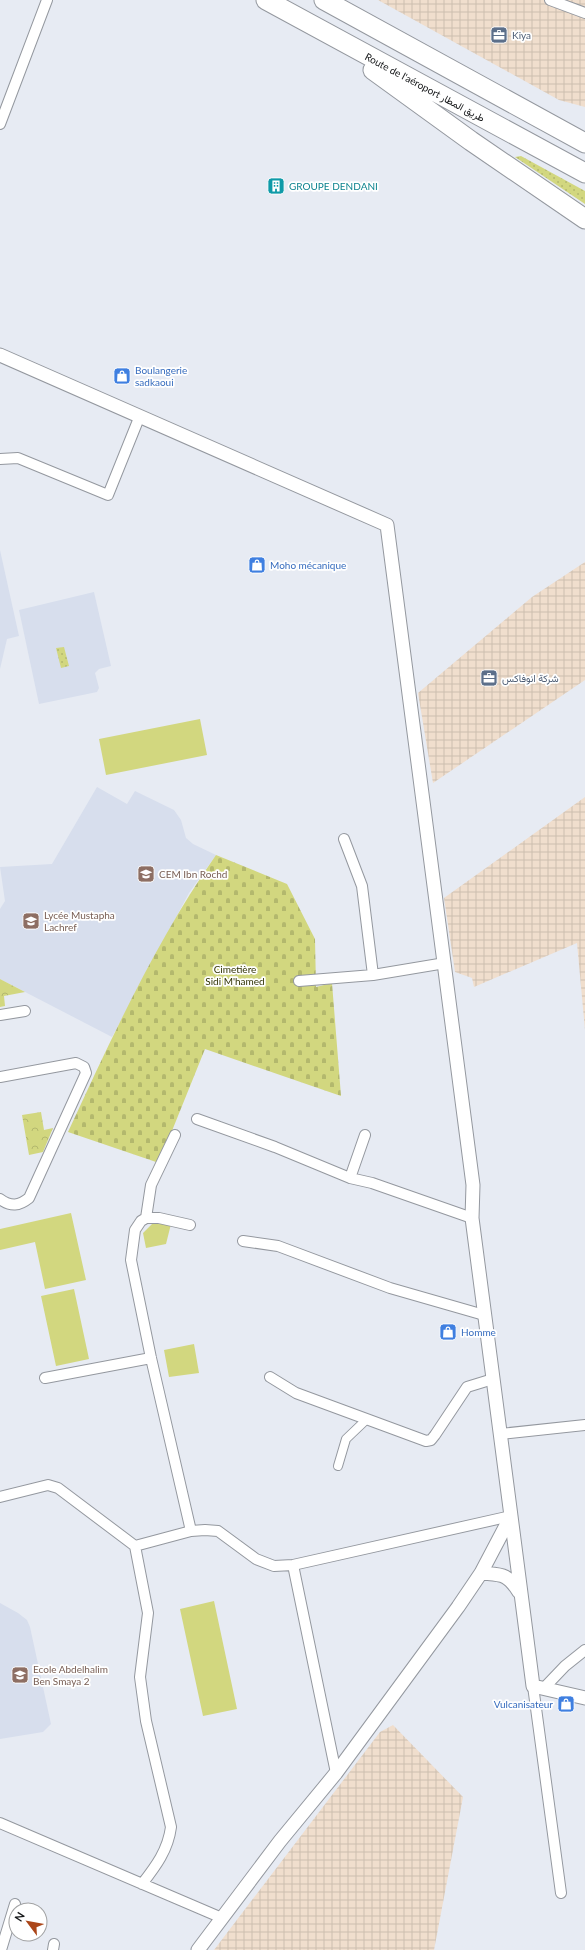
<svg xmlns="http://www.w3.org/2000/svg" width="585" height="1950" font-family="Lato,Vazirmatn,sans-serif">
<defs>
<pattern id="industrial-grid" width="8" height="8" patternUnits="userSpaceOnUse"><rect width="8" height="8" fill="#f0decd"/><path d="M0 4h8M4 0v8" fill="none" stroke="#cdbeaf"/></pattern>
<pattern id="grass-dots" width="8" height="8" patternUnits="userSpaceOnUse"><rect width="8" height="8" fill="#d2d77f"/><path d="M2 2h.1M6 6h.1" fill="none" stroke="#b3b86d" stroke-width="1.8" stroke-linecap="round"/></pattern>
<pattern id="cemetery-stones" width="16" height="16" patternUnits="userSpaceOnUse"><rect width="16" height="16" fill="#d2d77f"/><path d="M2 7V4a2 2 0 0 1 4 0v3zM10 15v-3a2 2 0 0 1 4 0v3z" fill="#b3b86d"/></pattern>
<pattern id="park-crowns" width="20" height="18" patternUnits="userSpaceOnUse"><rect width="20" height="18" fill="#d2d77f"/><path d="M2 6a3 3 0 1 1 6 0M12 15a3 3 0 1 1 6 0" fill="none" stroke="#b3b86d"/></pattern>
</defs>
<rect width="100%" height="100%" fill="#e7ebf3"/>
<path fill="url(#industrial-grid)" d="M378,0h207v107l-26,-7z
M585,562v118l-152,103 -15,-90 114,-96z
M585,797v233l-8,-87 -103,44 -2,-9 -17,-6 -11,-74z
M393,1725l70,72 -29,153h-220l166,-218z"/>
<path fill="#d7deed" d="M0,550l19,86 -12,3 -7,30z
M94,592l17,74 -12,3 -4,4 4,15 -2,4 -58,12 -20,-94z
M97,787l30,17 8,-13 39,19 7,10 5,18 7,6 23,11 -27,38 -77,144 -112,-58v-70l5,-8 -5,-34 52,-3z
M0,1603l18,10 9,7 3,7 21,97 -8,8 -43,7z"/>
<path fill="url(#grass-dots)" d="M521,156l64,35v13l-70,-47z
M64,647l5,19 -8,2 -5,-20z"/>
<path fill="url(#cemetery-stones)" d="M216,855l71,29 28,55 1,48 16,-4 9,113 -136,-47 -46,114 -91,-31c44,-95 88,-191 148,-277z"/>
<path fill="url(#park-crowns)" d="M0,979l25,13 -21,4 1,10 -5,1z
M41,1112l3,18 9,-2 -10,24 -14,3 -7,-40z"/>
<path fill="#d2d77f" d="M200,719l7,36 -101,20 -7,-36z
M71,1213l15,67 -41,9 -10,-47 -35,8v-21z
M156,1220l15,4 -5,20 -20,4 -3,-15z
M74,1289l15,70 -33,7 -15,-70z
M194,1344l5,29 -30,4 -5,-27z
M214,1601l23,108 -34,7 -23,-107z"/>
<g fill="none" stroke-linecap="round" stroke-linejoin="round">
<g stroke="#94989f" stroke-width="10">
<path id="pedestrian" d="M338,1466l8,-27 21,-20"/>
</g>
<g stroke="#94989f" stroke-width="12">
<path id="minor" d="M550,0l35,13
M0,124l47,-124
M0,459l18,-1 90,37 31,-77
M344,839l18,47 11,89
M299,981l74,-6 72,-12
M0,1015l25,-4
M0,1077l76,-14 8,4 2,6 -57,125c-10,8 -18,9 -29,1
M197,1119l78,28 75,31 22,5 100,35
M350,1178l15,-43
M146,1218l5,-33 24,-50
M190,1225l-31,-7h-13l-5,3 -6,9 -4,30 20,98 40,173
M243,1241l35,5 112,42 94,27
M270,1377l26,16 130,48 5,-1 4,-5 32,-48 26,-8
M45,1378l106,-20
M500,1434l85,-9
M0,1497l48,-12 10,3 77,58 13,67 -8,64 6,44 25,106c-3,23 -15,39 -29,57
M135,1546l56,-15 14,-1 13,1 38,28 18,7 19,-1 218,-49
M293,1565l43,208
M533,1686l28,207
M544,1688l21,-22 20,-16
M0,1823l222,95
M1,1950l14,-46
M53,1950l1,-6"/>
</g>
<g stroke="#94989f" stroke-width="15">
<path id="tertiary" d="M0,355l387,170 77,591 9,69 -1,33 39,298 -30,57 -23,34 -122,166 -56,68 -82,109
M511,1516l22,170 52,12
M481,1573c21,2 26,0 38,19"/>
</g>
<g stroke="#94989f" stroke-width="21">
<path id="motorway" d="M266,0l319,173
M324,0l261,143
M373,70l98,71 114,78"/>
</g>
<use href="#pedestrian" stroke="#fff" stroke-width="8"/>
<use href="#minor" stroke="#fff" stroke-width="10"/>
<use href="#tertiary" stroke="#fff" stroke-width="13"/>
<use href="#motorway" stroke="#fff" stroke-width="19"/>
</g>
<defs>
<g id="office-square" transform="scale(0.9)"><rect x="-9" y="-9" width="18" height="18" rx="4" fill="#5c6f8a" stroke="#fff"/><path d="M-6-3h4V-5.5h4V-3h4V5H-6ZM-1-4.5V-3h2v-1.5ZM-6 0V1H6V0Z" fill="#fff"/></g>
<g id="building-square" transform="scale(0.9)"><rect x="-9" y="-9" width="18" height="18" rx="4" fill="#0f9aa8" stroke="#fff"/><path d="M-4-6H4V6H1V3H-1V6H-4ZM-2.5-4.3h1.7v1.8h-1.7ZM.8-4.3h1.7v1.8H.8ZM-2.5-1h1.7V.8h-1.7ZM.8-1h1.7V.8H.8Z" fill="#fff"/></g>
<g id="shop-square" transform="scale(0.9)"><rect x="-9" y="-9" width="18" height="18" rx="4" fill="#3f7fe0" stroke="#fff"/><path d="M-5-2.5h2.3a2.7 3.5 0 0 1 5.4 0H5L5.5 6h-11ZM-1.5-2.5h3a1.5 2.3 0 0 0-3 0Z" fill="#fff"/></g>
<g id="school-square" transform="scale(0.9)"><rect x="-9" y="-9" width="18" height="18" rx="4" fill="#8d6e63" stroke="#fff"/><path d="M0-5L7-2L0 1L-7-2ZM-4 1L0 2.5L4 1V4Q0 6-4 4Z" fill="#fff"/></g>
</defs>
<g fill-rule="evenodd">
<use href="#office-square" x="499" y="35"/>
<use href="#building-square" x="276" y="186"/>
<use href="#shop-square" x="122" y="376"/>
<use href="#shop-square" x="257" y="565"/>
<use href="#office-square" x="489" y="678"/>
<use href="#school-square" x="146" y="874"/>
<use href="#school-square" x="31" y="921"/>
<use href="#shop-square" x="448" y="1332"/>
<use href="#school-square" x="20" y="1675"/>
<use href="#shop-square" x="566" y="1704"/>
</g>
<g text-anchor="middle" stroke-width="3.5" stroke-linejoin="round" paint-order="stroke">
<g font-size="10" fill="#4e5e75" stroke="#fff" text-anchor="start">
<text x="512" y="39">Kiya</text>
<text x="502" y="682">شركة انوفاكس</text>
</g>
<g font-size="10" fill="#141618" stroke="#fff">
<text transform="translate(425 87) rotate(28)" y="4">Route de l'aéroport طريق المطار</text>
</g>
<g font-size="10" fill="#0d838f" stroke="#fff" text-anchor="start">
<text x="289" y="190">GROUPE DENDANI</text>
</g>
<g font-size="10" fill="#366cbe" stroke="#fff" text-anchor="start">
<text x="135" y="374">Boulangerie<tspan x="135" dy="12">sadkaoui</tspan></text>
<text x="270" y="569">Moho mécanique</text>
<text x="461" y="1336">Homme</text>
<text x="553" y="1708" text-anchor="end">Vulcanisateur</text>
</g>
<g font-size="10" fill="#785e54" stroke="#fff" text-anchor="start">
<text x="159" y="878">CEM Ibn Rochd</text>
<text x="44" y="919">Lycée Mustapha<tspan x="44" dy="12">Lachref</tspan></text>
<text x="33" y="1673">Ecole Abdelhalim<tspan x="33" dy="12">Ben Smaya 2</tspan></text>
</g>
<g font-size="10" fill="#323405" stroke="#fff">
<text x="235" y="973">Cimetière<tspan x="235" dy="12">Sidi M'hamed</tspan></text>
</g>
</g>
<g transform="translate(28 1922) rotate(302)"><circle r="19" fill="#ffffff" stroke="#a1a2a3"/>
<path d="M0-3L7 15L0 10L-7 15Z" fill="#ab4619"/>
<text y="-6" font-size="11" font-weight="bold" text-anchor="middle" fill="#141618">N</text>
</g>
</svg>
